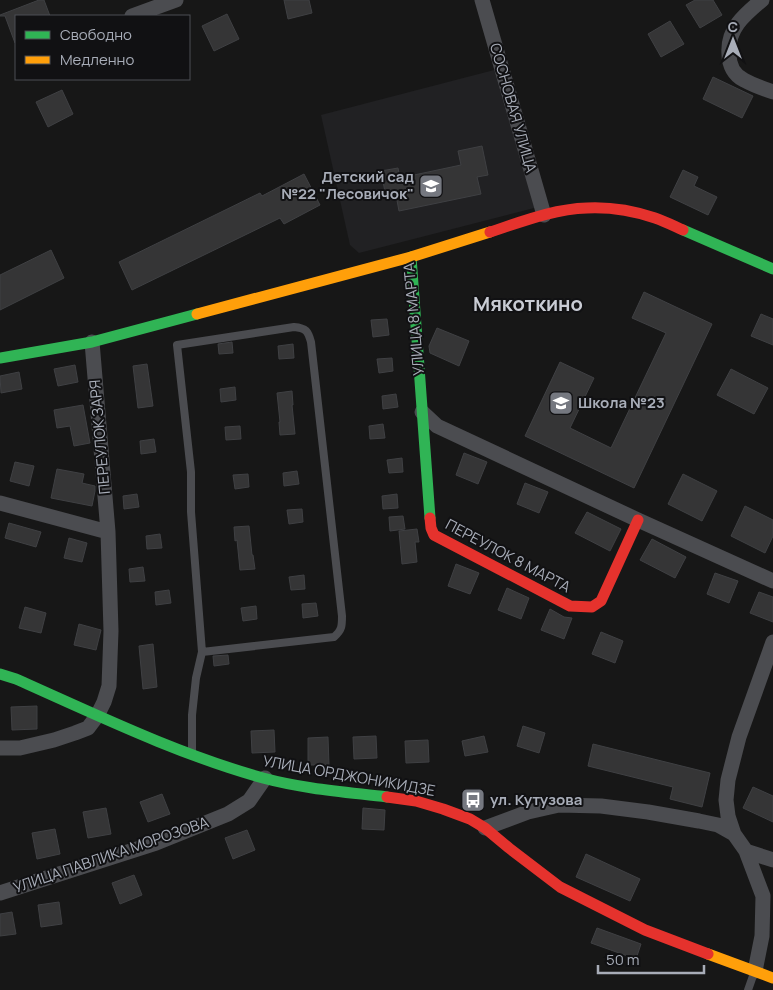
<svg xmlns="http://www.w3.org/2000/svg" width="773" height="990" font-family="Manrope,sans-serif">
<rect width="100%" height="100%" fill="#171717"/>
<path fill="#212123" d="M498,69l40,138 -179,46 -9,-8 -29,-130z"/>
<path fill="#353536" stroke="#3f4043" d="M39,0h5l6,16h-34v27h-1l-10,-27h-5v-1z
M284,0h25l3,13 -24,6z
M695,0h18l9,15 -22,13 -14,-23z
M227,14l12,25 -25,12 -12,-25z
M670,21l14,23 -23,13 -13,-23z
M713,77l40,19 -11,22 -39,-19z
M62,90l11,24 -25,13 -12,-25z
M482,146l6,29 -11,2 4,17 -82,17 -3,-16 -10,2 -5,-26 17,-3 2,10 61,-13 -3,-14z
M683,170l15,7 -4,9 23,11 -9,18 -38,-18z
M304,174l16,31 -36,19 -4,-6 -148,72 -13,-28 141,-69 2,3z
M51,250l13,28 -64,32v-35z
M644,292l68,32 -78,164 -109,-52 35,-74 34,16 -24,50 41,20 55,-115 -34,-15z
M761,314l12,5v26l-22,-9z
M387,319l2,16 -16,2 -2,-17z
M437,328l32,13 -10,25 -29,-13 -1,-7z
M232,342l1,11 -14,1 -1,-10z
M293,344l1,14 -15,1 -1,-13z
M392,358l1,13 -14,2 -2,-14z
M147,364l6,42 -15,2 -5,-42z
M75,365l3,17 -20,4 -4,-17z
M731,369l37,19 -14,26 -37,-19z
M19,372l3,17 -21,4 -1,-17z
M235,387l1,13 -15,2 -1,-13z
M292,391l1,14h-1l3,29 -15,1 -1,-13h1l-3,-29z
M396,394l2,13 -15,2 -1,-13z
M83,405l7,38 -16,3 -4,-20 -13,2 -3,-18z
M383,424l2,14 -15,1 -1,-13z
M240,426l1,13 -15,1 -1,-13z
M154,439l2,13 -15,2 -1,-13z
M464,453l23,9 -9,22 -22,-9z
M402,458l1,14 -14,1 -2,-13z
M15,462l19,4 -5,20 -19,-5z
M57,469l27,5 -2,9 13,3v5l-3,15 -41,-8z
M297,471l2,13 -15,2 -1,-13z
M248,474l1,13 -14,2 -2,-14z
M683,474l34,17 -15,30 -34,-17z
M525,483l23,9 -9,21 -22,-9z
M137,494l2,13 -15,2 -1,-13z
M397,494l1,14 -15,1 -1,-13z
M745,506l28,14v16l-8,17 -34,-17z
M302,509l1,13 -14,2 -2,-14z
M587,512l34,17 -11,22 -35,-18z
M403,516l2,13 -15,2 -1,-14z
M9,523l32,9 -5,15 -31,-9z
M249,526l3,29h1l2,14 -15,1 -3,-30 -2,1 -1,-14z
M417,529l2,13h-4l2,20 -15,2 -3,-33z
M160,534l2,14 -15,1 -1,-13z
M69,538l18,5 -5,19 -18,-4z
M652,539l34,18 -11,21 -35,-18z
M456,564l23,9 -9,21 -22,-8z
M143,567l2,14 -15,1 -1,-13z
M715,573l23,8 -9,22 -22,-9z
M304,575l1,14 -14,1 -2,-13z
M507,588l22,10 -8,21 -23,-9z
M169,590l2,13 -15,2 -1,-13z
M759,592l14,5v25l-23,-9z
M316,603l2,13 -15,2 -1,-14z
M256,606l1,13 -14,2 -2,-13z
M25,607l21,6 -5,20 -22,-5z
M550,609l14,8 8,1 -8,21 -23,-9z
M79,624l22,6 -5,20 -22,-5z
M601,632l22,9 -8,22 -23,-9z
M153,644l4,43 -14,2 -4,-43z
M228,655l1,9 -15,2 -1,-10z
M37,706v23l-25,1 -1,-23z
M523,726l22,7 -6,20 -22,-7z
M274,730l1,22 -23,1 -1,-22z
M376,736l1,22 -23,1 -1,-22z
M484,736l4,16 -23,4 -3,-15z
M328,737l1,28h-21v-27z
M428,740l1,22 -23,1 -1,-22z
M593,744l117,29 -8,34 -32,-8 3,-12 -85,-21z
M753,787l20,9v26l-30,-14z
M162,794l8,20 -22,8 -8,-20z
M106,808l5,26 -23,4 -5,-26z
M363,808l22,2 -1,20 -22,-1z
M55,829l5,25 -23,5 -5,-26z
M247,830l8,20 -22,9 -8,-21z
M586,854l54,25 -10,22 -54,-24z
M134,875l8,20 -22,9 -8,-21z
M59,902l3,22 -21,3 -3,-22z
M12,912l4,22 -16,2v-22z
M597,928l44,16 -5,15 -45,-16z"/>
<g fill="none" stroke-linecap="round" stroke-linejoin="round">
<path stroke="#4b4c50" stroke-width="8" d="M192,753v-38l4,-37 6,-26 -11,-140v-40l-14,-127 117,-18c12,1 14,4 17,15l31,274c0,10 0,14 -8,21l-132,15
M748,990l6,-17"/>
<path stroke="#4b4c50" stroke-width="15" d="M482,0l62,215
M762,0c-18,15 -35,29 -33,54 0,11 5,21 15,26 9,5 20,9 29,12
M132,16l44,-16
M422,412l15,14 201,94 135,61
M0,503l108,29
M0,748h20l34,-8 21,-7 13,-5 9,-12 7,-14 5,-16 2,-55 -3,-99 -16,-190
M485,828l43,-16 31,-7 42,1 47,6 51,9 19,4 16,9 12,17 17,45 -1,40 -7,35
M734,834l-6,-18 -2,-16 2,-20 11,-43 34,-95
M746,851l27,9
M0,893l156,-50 72,-29 21,-13 16,-23"/>
<path stroke="#30b455" stroke-width="11" d="M683,230l90,39
M411,257l19,261
M0,358l92,-16 105,-28
M0,674l16,5c81,36 161,75 247,99 41,11 83,14 124,19"/>
<path stroke="#ff9f0a" stroke-width="11" d="M197,314l214,-57 79,-25
M708,954l65,24"/>
<path stroke="#e5322d" stroke-width="11" d="M490,232c31,-10 63,-23 97,-24 21,-1 47,3 68,10 9,3 19,8 28,12
M430,518l1,10 3,7 136,71 22,1 9,-6 37,-81
M387,797l29,4 27,8 27,10 15,9 24,20 51,39 85,43 63,24"/>
</g>
<defs>
<g id="school-square" transform="scale(1.25)"><rect x="-9" y="-9" width="18" height="18" rx="4" fill="#757880" stroke="#111113"/><path d="M0-5L7-2L0 1L-7-2ZM-4 1L0 2.5L4 1V4Q0 6-4 4Z" fill="#fff"/></g>
<g id="bus-square" transform="scale(1.25)"><rect x="-9" y="-9" width="18" height="18" rx="4" fill="#757880" stroke="#111113"/><path d="M-5-6H5V4H4V6H2V4H-2V6H-4V4H-5ZM-3.5-4V0h7V-4ZM-3.5 1.2v1.5H-2V1.2ZM2 1.2v1.5H3.5V1.2Z" fill="#fff"/></g>
</defs>
<g fill-rule="evenodd">
<use href="#school-square" x="431" y="186"/>
<use href="#school-square" x="561" y="403"/>
<use href="#bus-square" x="473" y="800"/>
</g>
<g text-anchor="middle" stroke-width="4" stroke-linejoin="round" paint-order="stroke">
<g font-size="15" fill="#a8adb8" stroke="#111113">
<text transform="translate(513 108) rotate(74)" y="5">СОСНОВАЯ УЛИЦА</text>
<text transform="translate(414 319) rotate(-95)" y="5">УЛИЦА 8 МАРТА</text>
<text transform="translate(100 437) rotate(-95)" y="5">ПЕРЕУЛОК ЗАРЯ</text>
<text transform="translate(508 556) rotate(28)" y="5">ПЕРЕУЛОК 8 МАРТА</text>
<text transform="translate(349 776) rotate(10)" y="5">УЛИЦА ОРДЖОНИКИДЗЕ</text>
<text transform="translate(111 855) rotate(-19)" y="5">УЛИЦА ПАВЛИКА МОРОЗОВА</text>
</g>
<g font-size="15" font-weight="bold" fill="#a8adb8" stroke="#111113" text-anchor="start">
<text x="414" y="182" text-anchor="end">Детский сад<tspan x="414" dy="17">№22 "Лесовичок"</tspan></text>
<text x="578" y="408">Школа №23</text>
<text x="490" y="805">ул. Кутузова</text>
</g>
<g font-size="20" font-weight="bold" fill="#c9ccd4" stroke="#111113">
<text x="528" y="311">Мякоткино</text>
</g>
</g>
<rect x="15" y="15" width="175" height="65" fill="#111113" stroke="#4d4f55"/>
<rect x="25" y="31" width="25" height="8" fill="#30b455" stroke="#4d4f55"/>
<text x="60" y="40" font-size="15" fill="#a8adb8">Свободно</text>
<rect x="25" y="56" width="25" height="8" fill="#ff9f0a" stroke="#4d4f55"/>
<text x="60" y="65" font-size="15" fill="#a8adb8">Медленно</text>
<g transform="translate(733 40)" stroke="#111113" stroke-width="4" paint-order="stroke">
<path d="M0-4L9 19L0 12L-9 19Z" fill="#a8adb8"/>
<text y="-8" font-size="14" font-weight="bold" text-anchor="middle" fill="#a8adb8">С</text>
</g>
<path d="M598 965v8h106v-8" fill="none" stroke="#a8adb8" stroke-width="2.5"/>
<text x="606" y="965" font-size="15" fill="#a8adb8" stroke="#111113" stroke-width="4" paint-order="stroke">50 m</text>
</svg>
